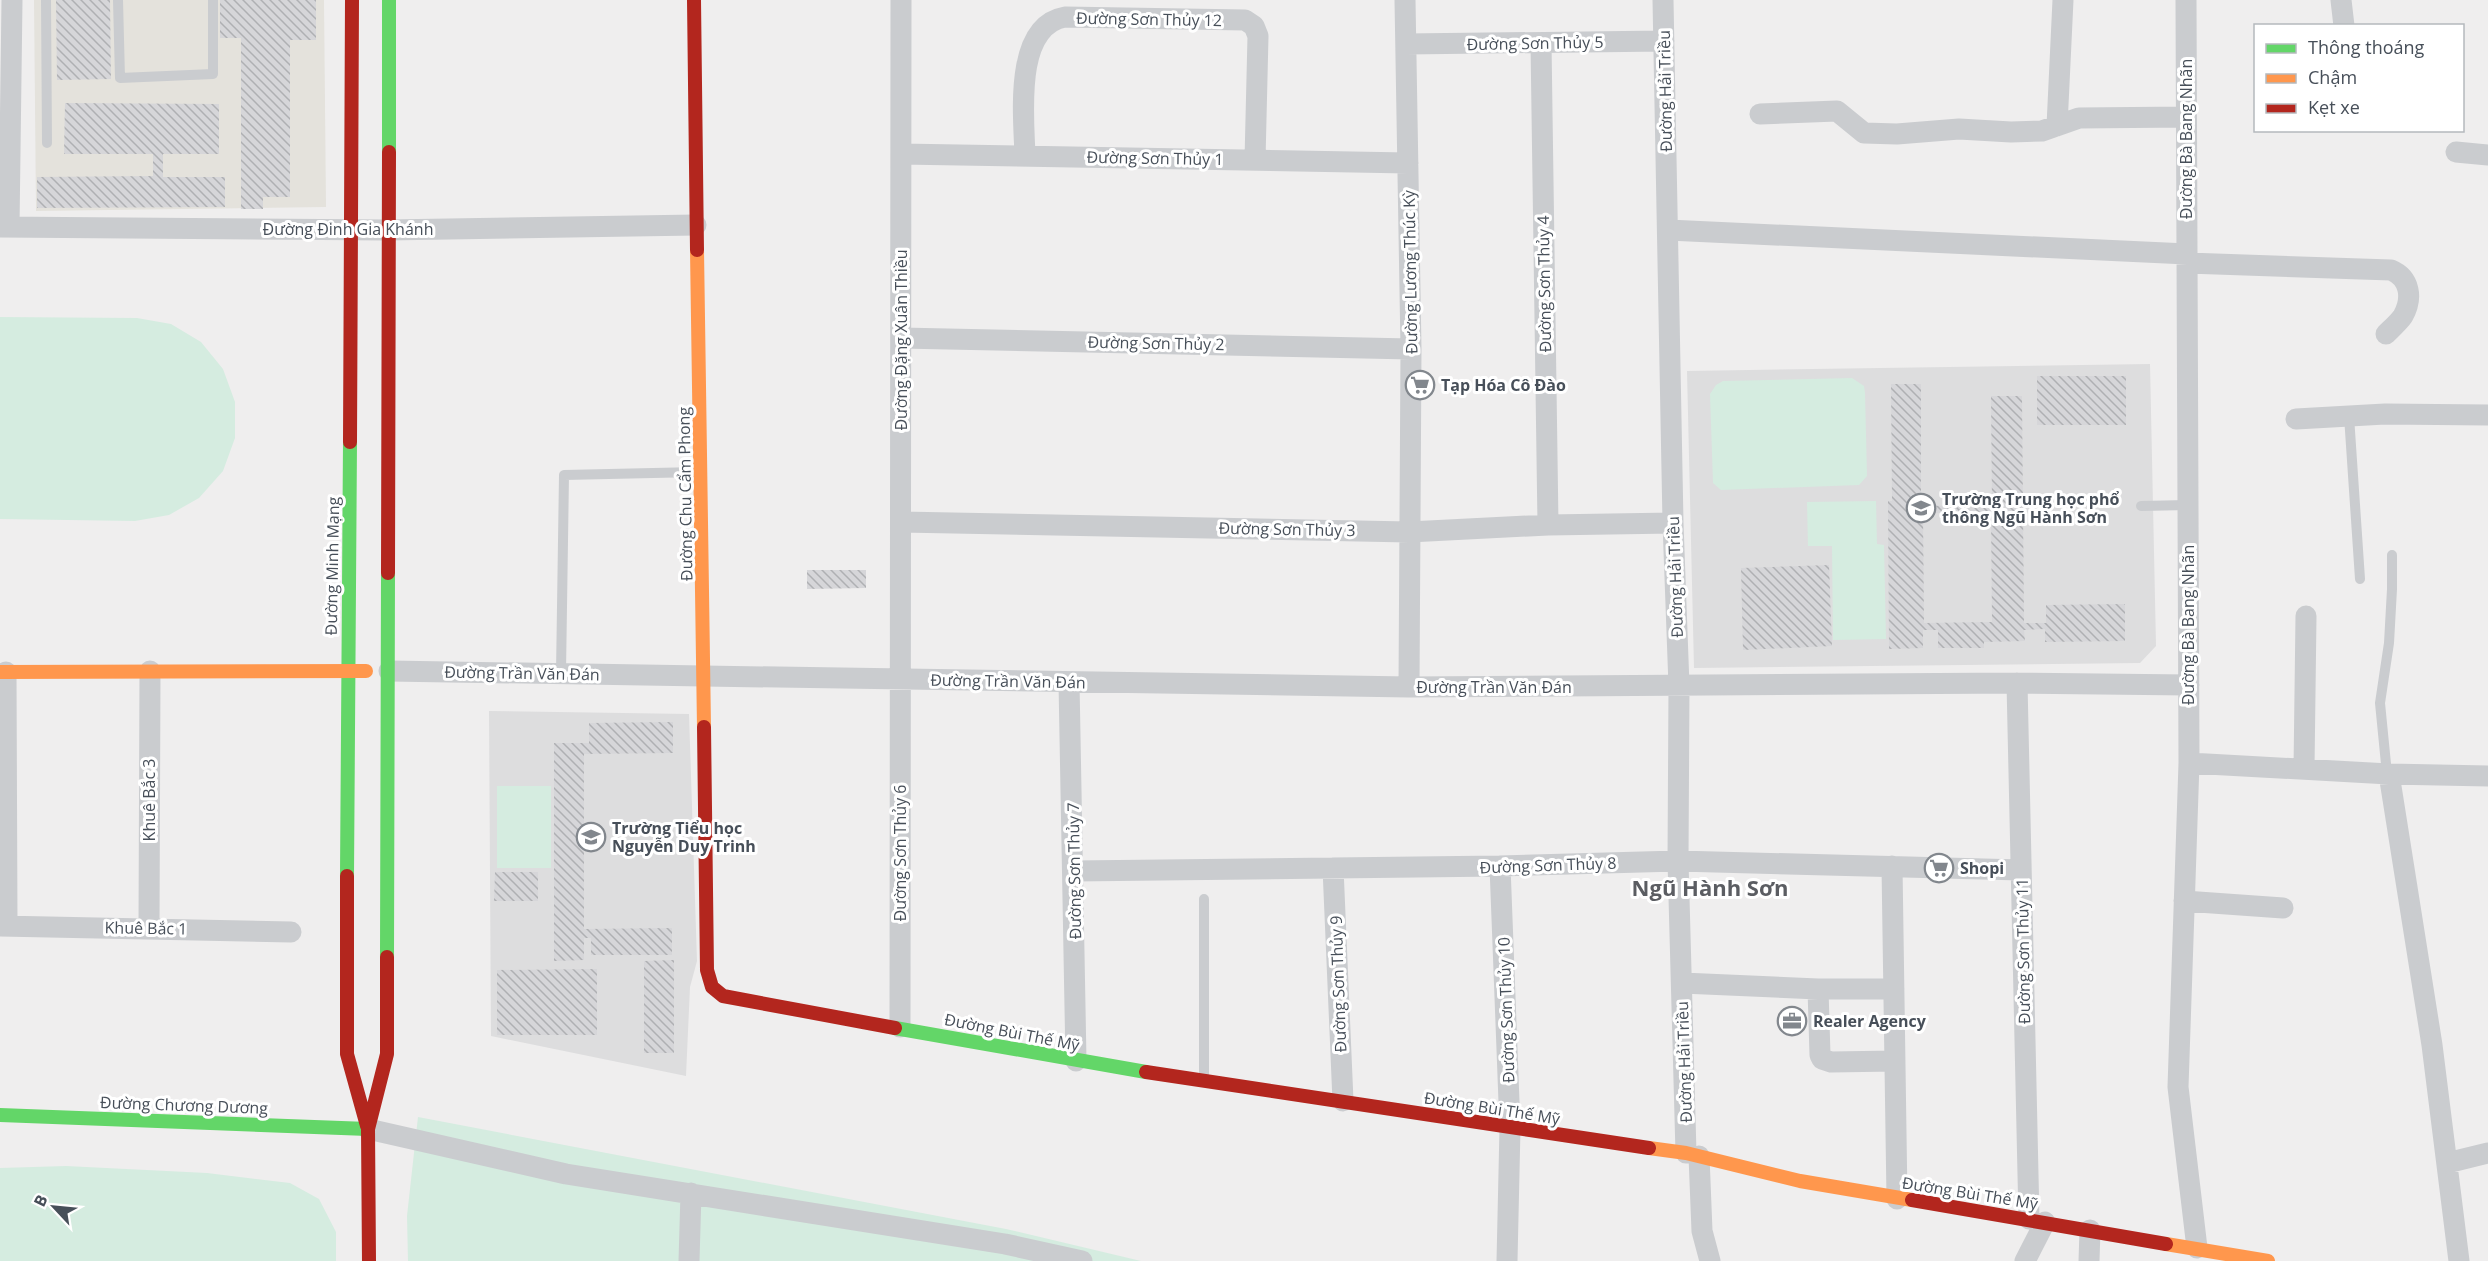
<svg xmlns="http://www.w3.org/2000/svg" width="2488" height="1261" font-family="'Open Sans',sans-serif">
<defs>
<pattern id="building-back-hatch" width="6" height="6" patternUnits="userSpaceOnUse" patternTransform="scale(1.5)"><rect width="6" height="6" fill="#d6d6d9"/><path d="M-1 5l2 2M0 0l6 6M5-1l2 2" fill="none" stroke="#afb0b3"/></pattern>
</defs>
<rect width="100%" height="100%" fill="#efeeee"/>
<path fill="#e4e2dc" d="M34,0h290l2,207 -290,4z"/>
<path fill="#ddddde" d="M2150,364l6,282 -16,17 -446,5 -7,-297z
M489,711l200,3 8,247 -7,26 -4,89 -195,-40z"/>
<path fill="#d5ece0" d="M0,317l137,1 34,6 30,18 22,27 12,33v36l-12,33 -24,27 -30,17 -34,6 -135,-2z
M1852,378l12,8 1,7 2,83 -8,9 -138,5 -8,-7 -3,-89 6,-9 7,-4z
M1876,501l1,43 7,1 2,94 -53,1 -1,-94h-24l-1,-44z
M497,786h54v82h-54z
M418,1117l588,112 135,32h-733l-1,-45z
M66,1166l141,7 83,10 29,16 17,33v29h-336v-93z"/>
<path fill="url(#building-back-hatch)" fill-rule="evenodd" d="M56,0h54l1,79 -54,1z
M220,0h96v40h-26v157h-27v12h-22v-171h-21z
M65,103l154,1v50h-56v23h62v30l-188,1v-31l116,-1v-22h-89z
M2037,376h89v49h-89z
M1891,384h30v122l71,-1 -1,-109h31l2,227h22v-18l79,-1v37l-80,1v-13l-21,1 1,11 -41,1v6h-46v-18h-15v18l-34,1 -1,-148h4zM1991,512l1,110 -68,1 -1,-110z
M1829,565l3,81 -89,4 -2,-82z
M807,570h59v18l-59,1z
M673,722v31l-89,1v175l88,-1v27h-81v-17h-7v22l-30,1v-218h35v-20z
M495,872h43v29h-44z
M674,960v93h-30v-92z
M597,969v66h-100v-65z"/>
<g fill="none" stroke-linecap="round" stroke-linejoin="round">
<path stroke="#cacccf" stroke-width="10" d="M46,0l1,143
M118,0l2,78 93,-4v-74
M2349,416l11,163
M2141,506l47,-1
M561,673l3,-198 134,-3
M2387,774l-7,-71 9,-60 3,-54v-34
M1204,899v181"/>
<path stroke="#cacccf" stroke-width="21" d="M1405,0l6,349 -2,338
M1663,0l10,523 6,163 -1,175 8,292
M2186,0l3,763 -11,324 19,161
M2341,0l3,26
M1541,43l7,482
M1406,44l258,-3
M1760,114l77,-3 27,22 33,1 62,-5 52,3 31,-1 37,-13 107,-1
M2057,126l6,-126
M2456,152l32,3
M901,154l507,9
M1025,156c-1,-38 -12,-130 40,-139l180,3 9,6 4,10 -3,124
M0,227l387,3 309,-5
M9,227l3,-227
M1668,230l519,24
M2187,263l204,7c19,8 22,28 12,46 -4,6 -12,13 -17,18
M901,338l510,11
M2296,419l89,-5 103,1
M901,522l508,10 139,-7 125,-2
M389,671l1020,16 608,-4 172,2
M6,672l1,254
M1069,682l7,379
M2017,683l12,536
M2189,763l200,11 99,2
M2304,769l2,-153
M2389,774l43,271 27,216
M1500,866l10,262 -3,133
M1892,866l5,333
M1333,868l10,233
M1074,871l426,-5 178,-5 343,9
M2184,901l99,7
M0,926l291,6
M149,928l1,-257
M1682,983l136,6h76
M1818,989l2,66 2,4 9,3 64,-1
M900,1027l1,-1027
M368,1129l198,45 439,70 77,17
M1699,1156l3,75 8,30
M2447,1163l41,-10
M689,1261l2,-68
M2025,1261l20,-39
M2089,1261l1,-31"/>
<path stroke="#63d668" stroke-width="14" d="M389,152v-152
M347,876l3,-434
M387,957l1,-384
M895,1028l251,44
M0,1115l368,14"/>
<path stroke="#ff974d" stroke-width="14" d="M697,250l7,477
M0,672l366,-1
M1649,1148l37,5 114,28 112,19
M2166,1244l102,17"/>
<path stroke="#b3261e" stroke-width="14" d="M694,0l3,250
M350,442l2,-442
M388,573l1,-421
M704,727l3,243 5,17 11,9 172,32
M347,876v178l20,72
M1146,1072l503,76
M1912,1200l254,44
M369,1261l-1,-132 19,-75v-97"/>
</g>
<defs>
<g id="supermarket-ring" transform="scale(1.5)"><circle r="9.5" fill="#fff" stroke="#82878d" stroke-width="1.5"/><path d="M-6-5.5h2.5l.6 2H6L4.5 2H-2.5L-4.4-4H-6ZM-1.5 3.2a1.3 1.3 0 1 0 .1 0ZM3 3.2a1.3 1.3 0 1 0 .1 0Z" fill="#82878d"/></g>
<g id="school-ring" transform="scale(1.5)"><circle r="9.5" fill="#fff" stroke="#82878d" stroke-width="1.5"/><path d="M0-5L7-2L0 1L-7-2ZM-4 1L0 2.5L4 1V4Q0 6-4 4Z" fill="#82878d"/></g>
<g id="office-ring" transform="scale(1.5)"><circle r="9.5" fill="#fff" stroke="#82878d" stroke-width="1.5"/><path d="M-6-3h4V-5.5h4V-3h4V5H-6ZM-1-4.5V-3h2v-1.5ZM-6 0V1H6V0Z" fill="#82878d"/></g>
</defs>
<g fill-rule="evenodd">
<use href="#supermarket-ring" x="1420" y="385"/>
<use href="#school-ring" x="1921" y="508"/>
<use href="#school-ring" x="591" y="837"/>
<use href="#supermarket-ring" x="1939" y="868"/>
<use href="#office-ring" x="1792" y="1021"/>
</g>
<g text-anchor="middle" stroke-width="6" stroke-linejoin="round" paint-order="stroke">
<g font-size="16" fill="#474f59" stroke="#fff">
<text transform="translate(1149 19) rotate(1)" y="6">Đường Sơn Thủy 12</text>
<text transform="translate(1535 43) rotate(-1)" y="6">Đường Sơn Thủy 5</text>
<text transform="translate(1665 91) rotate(-91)" y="6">Đường Hải Triều</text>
<text transform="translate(2186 139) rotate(-90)" y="6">Đường Bà Bang Nhãn</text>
<text transform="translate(1155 158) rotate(1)" y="6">Đường Sơn Thủy 1</text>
<text x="348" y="235">Đường Đinh Gia Khánh</text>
<text transform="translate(1410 272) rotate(-91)" y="6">Đường Lương Thúc Kỳ</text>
<text transform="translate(1544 284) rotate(-91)" y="6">Đường Sơn Thủy 4</text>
<text transform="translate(901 340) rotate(-90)" y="6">Đường Đặng Xuân Thiều</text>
<text transform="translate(1156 343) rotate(1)" y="6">Đường Sơn Thủy 2</text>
<text transform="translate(685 494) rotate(-91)" y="6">Đường Chu Cẩm Phong</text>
<text transform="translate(1287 529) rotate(1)" y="6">Đường Sơn Thủy 3</text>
<text transform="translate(332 566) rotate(-89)" y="6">Đường Minh Mạng</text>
<text transform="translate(1675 577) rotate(-92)" y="6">Đường Hải Triều</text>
<text transform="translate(2188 625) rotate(-90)" y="6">Đường Bà Bang Nhãn</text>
<text transform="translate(522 673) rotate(1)" y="6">Đường Trần Văn Đán</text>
<text transform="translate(1008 681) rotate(1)" y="6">Đường Trần Văn Đán</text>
<text x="1494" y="693">Đường Trần Văn Đán</text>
<text transform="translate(149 800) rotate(-90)" y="6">Khuê Bắc 3</text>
<text transform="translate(900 853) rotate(-90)" y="6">Đường Sơn Thủy 6</text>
<text transform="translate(1548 865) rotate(-2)" y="6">Đường Sơn Thủy 8</text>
<text transform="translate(1074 871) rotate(-91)" y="6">Đường Sơn Thủy 7</text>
<text transform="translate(146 928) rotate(1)" y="6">Khuê Bắc 1</text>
<text transform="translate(2023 951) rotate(-91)" y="6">Đường Sơn Thủy 11</text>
<text transform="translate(1338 984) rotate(-92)" y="6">Đường Sơn Thủy 9</text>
<text transform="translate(1506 1010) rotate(-92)" y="6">Đường Sơn Thủy 10</text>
<text transform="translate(1012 1032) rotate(11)" y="6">Đường Bùi Thế Mỹ</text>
<text transform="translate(1684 1062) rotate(-92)" y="6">Đường Hải Triều</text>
<text transform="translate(184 1105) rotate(2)" y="6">Đường Chương Dương</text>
<text transform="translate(1492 1108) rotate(9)" y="6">Đường Bùi Thế Mỹ</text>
<text transform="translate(1970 1193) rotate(9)" y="6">Đường Bùi Thế Mỹ</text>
</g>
<g font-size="16" font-weight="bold" fill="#474f59" stroke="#fff" text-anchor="start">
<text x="1441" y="391">Tạp Hóa Cô Đào</text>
<text x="1942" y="505">Trường Trung học phổ<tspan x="1942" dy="18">thông Ngũ Hành Sơn</tspan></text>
<text x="612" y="834">Trường Tiểu học<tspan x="612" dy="18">Nguyễn Duy Trinh</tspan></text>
<text x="1960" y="874">Shopi</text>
<text x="1813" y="1027">Realer Agency</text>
</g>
<g font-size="22" font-weight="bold" fill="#5b5d62" stroke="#fff">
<text x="1710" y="896">Ngũ Hành Sơn</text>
</g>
</g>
<rect x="2254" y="24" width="210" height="108" fill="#ffffff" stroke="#b5b9bd" stroke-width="1.5"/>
<rect x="2266" y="44" width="30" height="9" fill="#63d668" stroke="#b5b9bd" stroke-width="1.5"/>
<text x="2308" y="54" font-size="18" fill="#474f59">Thông thoáng</text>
<rect x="2266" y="74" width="30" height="9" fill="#ff974d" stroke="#b5b9bd" stroke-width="1.5"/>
<text x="2308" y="84" font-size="18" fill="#474f59">Chậm</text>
<rect x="2266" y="104" width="30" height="9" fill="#b3261e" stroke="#b5b9bd" stroke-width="1.5"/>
<text x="2308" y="114" font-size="18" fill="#474f59">Kẹt xe</text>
<g transform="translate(54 1207) rotate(296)" stroke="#ffffff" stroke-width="4.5" paint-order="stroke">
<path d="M0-4.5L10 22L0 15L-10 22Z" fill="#474f59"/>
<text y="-9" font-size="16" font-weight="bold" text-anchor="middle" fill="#474f59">B</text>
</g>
</svg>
